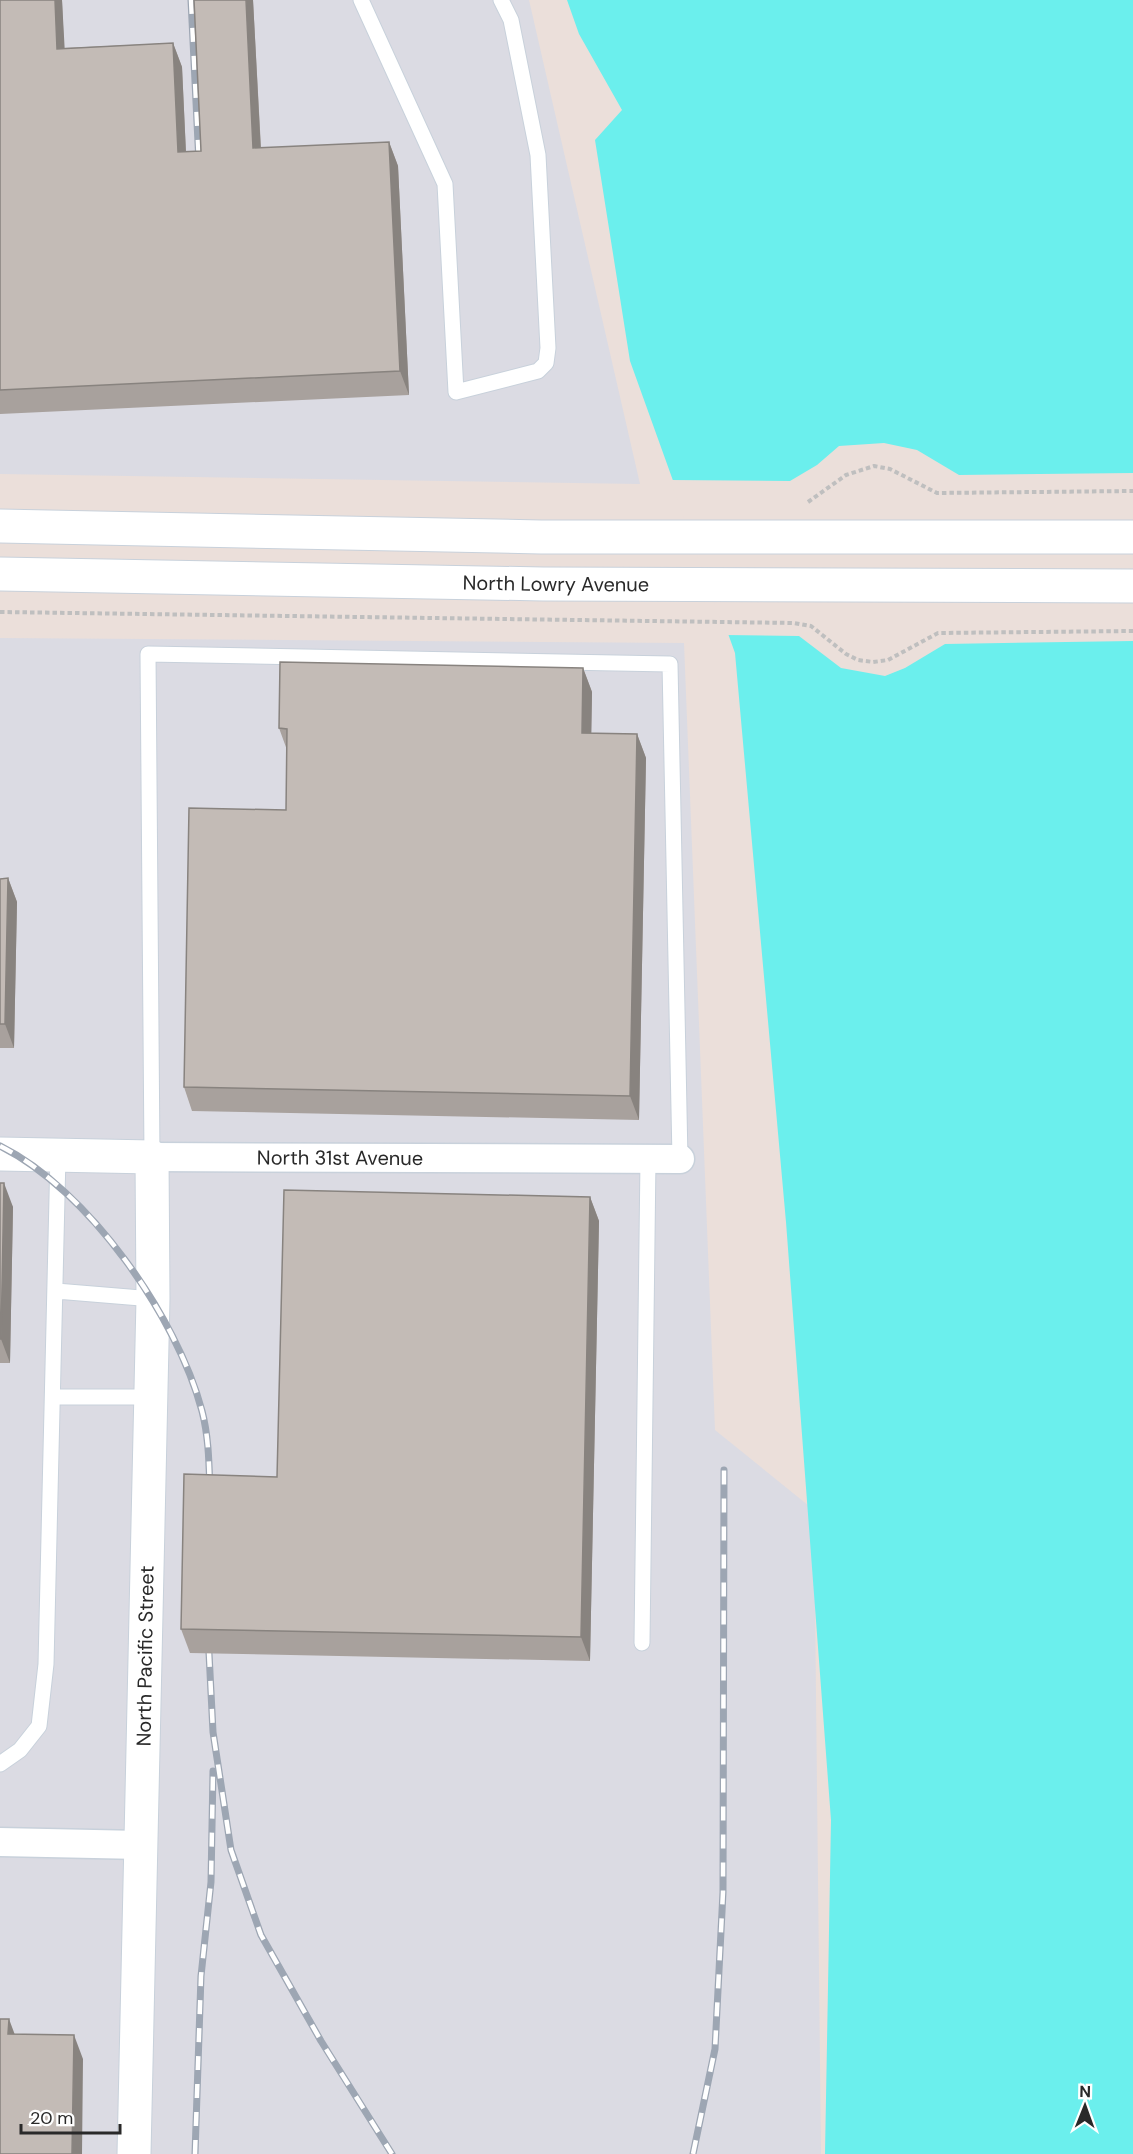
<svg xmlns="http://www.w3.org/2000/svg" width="1133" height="2154" font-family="'DM Sans',sans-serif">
<rect width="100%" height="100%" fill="#ebdfda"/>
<path fill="#dbdbe3" d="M0,0h529l111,484 -640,-10z
M0,638l684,5 31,787 99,80 7,644h-821z"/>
<path fill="#6befed" d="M567,0h566v2154h-308l6,-334 -45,-598 -51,-569 -105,-292 -35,-221 27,-30 -43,-76z"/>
<path fill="#ebdfda" d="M884,443l33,7 42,25 174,-2v168l-188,3 -40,24 -20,8 -44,-8 -42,-32 -73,-1 -56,-155 120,1 27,-16 22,-19z"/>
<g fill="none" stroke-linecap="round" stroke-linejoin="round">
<g stroke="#c8d1db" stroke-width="17">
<path id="service" d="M361,0l84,184 11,208 82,-21 8,-8 2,-15 -10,-193 -27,-135 -10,-20
M152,1157l-4,-503 522,10 10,495
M56,1291l97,8
M53,1397h98
M642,1643l6,-484
M0,1764l20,-14 19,-24 7,-62 12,-509"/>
</g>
<g stroke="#c8d1db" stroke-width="31">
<g id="minor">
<path id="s1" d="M152,1157l528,2"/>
<path d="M0,1842l141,3"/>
</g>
</g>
<g stroke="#c8d1db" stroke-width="35">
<path id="tertiary" d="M0,1154l152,3 1,142 -19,855"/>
</g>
<g stroke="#c8d1db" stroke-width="35">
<g id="secondary">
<path d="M0,526l541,11h592"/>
<path id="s2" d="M0,574l543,10 590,2"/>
</g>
</g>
<path stroke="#bfbfbf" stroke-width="4" stroke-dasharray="4.5 3" stroke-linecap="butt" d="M808,502l38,-27 28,-9 16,3 47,24 196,-2
M0,612l794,11 17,3 35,28 12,6 15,2 15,-2 50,-27 195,-2"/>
<use href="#service" stroke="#fff" stroke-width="15"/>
<use href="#minor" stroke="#fff" stroke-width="28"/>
<use href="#tertiary" stroke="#fff" stroke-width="33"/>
<use href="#secondary" stroke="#fff" stroke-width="33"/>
<g stroke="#9da6b3" stroke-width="7">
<path id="rail" d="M191,0l8,163
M0,1146c89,44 177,171 202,265 7,27 7,54 8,82
M209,1653l4,79 18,118 30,85 60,106 71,113
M195,2154l6,-178 10,-94 2,-111
M693,2154l22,-105 8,-157 1,-422"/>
</g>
<use href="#rail" stroke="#fff" stroke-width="4.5" stroke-dasharray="14" stroke-linecap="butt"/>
</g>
<path fill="#a8a19d" d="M0,0h62l2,48 109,-5 9,24 4,85 15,-1 52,-151 8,148 128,-6 9,24 11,229 -409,19z
M583,668l9,24 -1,41 46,1 9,24 -7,362 -447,-9 -8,-24 102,-277 1,-60 -8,-22z
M8,878l9,24 -3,146h-14v-169z
M0,1183l13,24 -3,156h-10z
M590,1197l9,24 -9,440 -400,-8 -9,-24 96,-152z"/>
<path fill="#88837f" d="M55,0h7l4,73 -9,-24z
M246,0h7l9,172 -9,-24z
M173,43l9,24 5,109 -9,-24z
M389,142l9,24 11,229 -9,-24z
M583,668l9,24 -1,65 -9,-24z
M637,734l9,24 -7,362 -9,-24z
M8,878l9,24 -3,146 -9,-24z
M4,1183l9,24 -3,156 -9,-24z
M590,1197l9,24 -9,440 -9,-24z
M9,2019l9,24 -10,-9z
M74,2035l9,24 -1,95h-10z"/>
<path fill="#c3bbb6" stroke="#88837f" stroke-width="1.5" d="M0,0h55l2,49 116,-6 5,109 23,-1 -7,-151h52l7,148 136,-6 11,229 -400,19z
M280,662l303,6 -1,65 55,1 -7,362 -446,-9 5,-279 97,2 1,-81 -8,-1z
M8,878l-3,146h-5v-145z
M0,1183h4l-3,156h-1z
M284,1190l306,7 -9,440 -400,-8 3,-155 93,3z
M0,2019h9l-1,15 66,1 -2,119h-72z"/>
<g text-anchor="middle" stroke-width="4.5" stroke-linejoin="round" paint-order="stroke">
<g font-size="20" fill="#292929" stroke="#fff">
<text dy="7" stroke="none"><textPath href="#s2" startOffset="556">North Lowry Avenue</textPath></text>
<text dy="7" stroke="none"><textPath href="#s1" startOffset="188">North 31st Avenue</textPath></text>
<text transform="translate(145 1656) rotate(-89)" y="7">North Pacific Street</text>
</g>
</g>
<g transform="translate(1085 2106) rotate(1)" stroke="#ffffff" stroke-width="4.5" paint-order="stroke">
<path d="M0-4.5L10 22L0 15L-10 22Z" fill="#292929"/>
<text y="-9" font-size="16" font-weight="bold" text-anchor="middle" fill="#292929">N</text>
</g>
<path d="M21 2124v9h99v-9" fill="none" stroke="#292929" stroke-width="3"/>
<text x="30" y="2124" font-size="18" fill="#292929" stroke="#ffffff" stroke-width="4.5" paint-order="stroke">20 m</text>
</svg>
